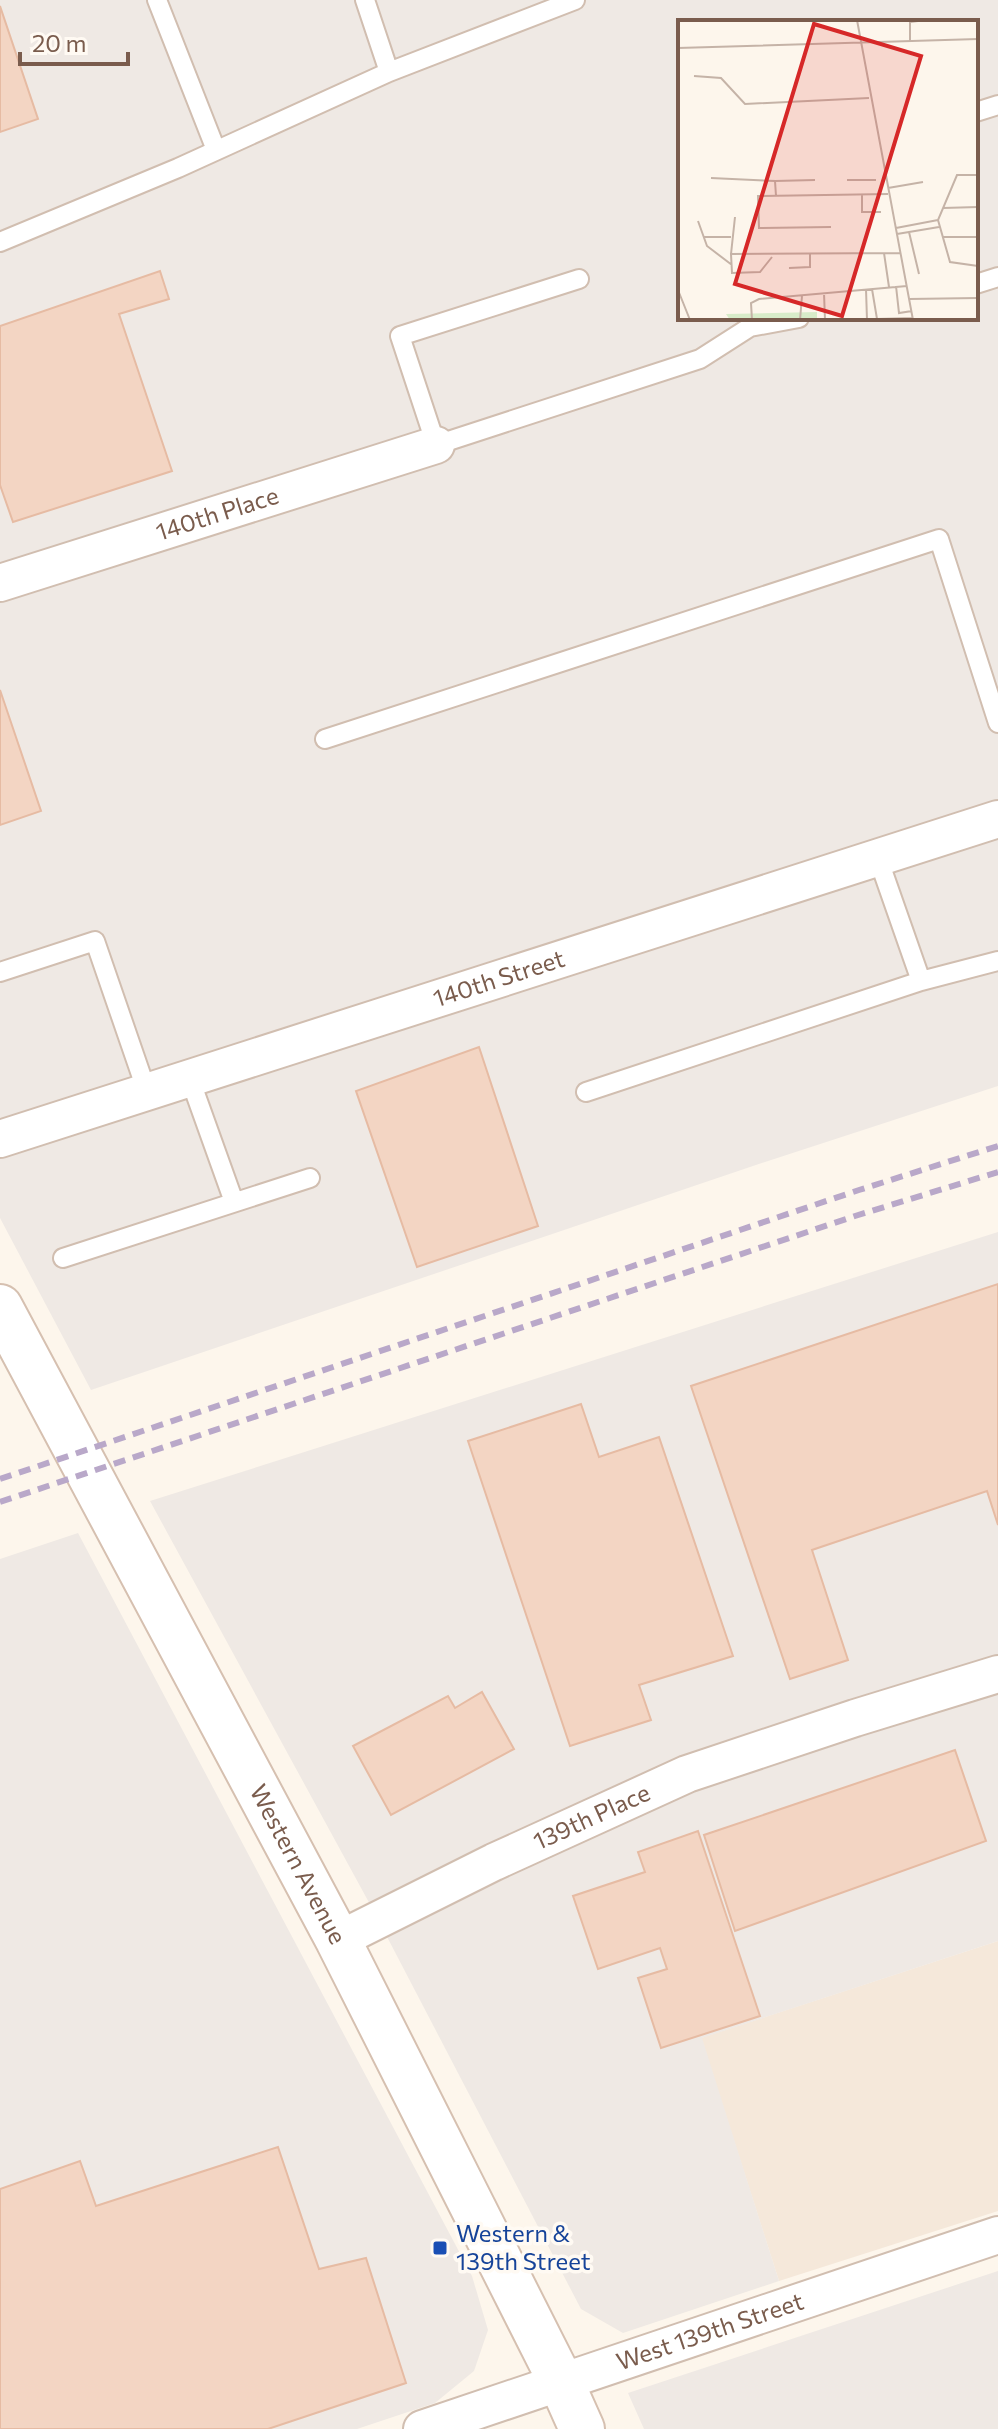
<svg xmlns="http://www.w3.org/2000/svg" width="998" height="2429" font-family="Commissioner,sans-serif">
<rect width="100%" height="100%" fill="#fdf6ec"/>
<path fill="#f5e8da" d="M998,1941v270l-219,70 -78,-243z"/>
<path fill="#efe9e4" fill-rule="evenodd" d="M0,0h998v1086l-233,76 -674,228 -91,-172zM680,22h296v296h-296z
M998,1232v709l-296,97 77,243 -156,52 -42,-24 -209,-401 -222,-407z
M78,1533l394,743 16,54 -14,41 -39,32 -78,26h-357v-870z
M998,2271v158h-354l-16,-36z"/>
<path fill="#f3d5c3" stroke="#e6bba3" stroke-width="2" d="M0,6l38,113 -38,13z
M160,271l9,28 -50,15 53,157 -159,51 -13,-37v-159z
M0,690l41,121 -41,14z
M479,1047l59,179 -121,41 -61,-176z
M998,1284v241l-11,-34 -175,59 36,110 -58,19 -99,-293z
M581,1404l18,53 60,-20 74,219 -94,29 12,35 -81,26 -102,-305z
M482,1692l32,57 -123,66 -38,-69 95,-50 7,12z
M955,1750l31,91 -251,90 -31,-96z
M698,1831l62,185 -99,32 -23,-70 29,-9 -7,-21 -62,21 -25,-73 72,-24 -7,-20z
M278,2147l41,122 47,-11 40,125 -138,46h-268v-240l80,-28 16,45z"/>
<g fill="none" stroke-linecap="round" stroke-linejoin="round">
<g stroke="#d1beb0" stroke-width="22">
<path id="service" d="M157,0l59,150
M365,0l24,72
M976,112l22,-7
M0,242l178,-74 211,-96 186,-72
M579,279l-179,57 36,109 264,-86 50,-32 49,-9
M976,284l22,-7
M325,739l614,-200 59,184
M878,858l43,123 77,-20
M0,972l95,-31 52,151
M190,1079l44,123
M586,1092l335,-111
M63,1258l247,-80"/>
</g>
<g stroke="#d1beb0" stroke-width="40">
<g id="minor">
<path id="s1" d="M0,583l436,-138"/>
<path id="s2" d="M0,1139l998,-320"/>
<path id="s3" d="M338,1940l156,-78 193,-88 168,-56 143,-44"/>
<path id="s4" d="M422,2429l576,-194"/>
</g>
</g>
<g stroke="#d6c0b0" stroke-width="48">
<g id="secondary">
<path id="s5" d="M0,1307l338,633 223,442 21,47"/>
</g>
</g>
<use href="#service" stroke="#fff" stroke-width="18"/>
<use href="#minor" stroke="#fff" stroke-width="36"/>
<use href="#secondary" stroke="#fff" stroke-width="44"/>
<path stroke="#b9a8c9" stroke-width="6" stroke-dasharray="12 8" stroke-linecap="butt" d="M0,1479l859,-289 139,-44
M0,1502l855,-286 143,-44"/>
</g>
<rect fill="#1a4fb4" stroke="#fffaf3" stroke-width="3" x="432" y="2240" width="16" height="16" rx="4"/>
<g text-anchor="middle" stroke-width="7" stroke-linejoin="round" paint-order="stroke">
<g font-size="24" fill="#7a5c4d" stroke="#fffaf3">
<text dy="8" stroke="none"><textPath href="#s1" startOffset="228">140th Place</textPath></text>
<text dy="8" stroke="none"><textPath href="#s2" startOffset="524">140th Street</textPath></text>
<text dy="8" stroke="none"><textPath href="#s3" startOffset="282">139th Place</textPath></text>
<text dy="8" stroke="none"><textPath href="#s5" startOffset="632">Western Avenue</textPath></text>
<text dy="8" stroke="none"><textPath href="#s4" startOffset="304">West 139th Street</textPath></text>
</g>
<g font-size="24" fill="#164399" stroke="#fffaf3" text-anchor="start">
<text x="456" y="2242">Western &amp;<tspan x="456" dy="28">139th Street</tspan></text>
</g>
</g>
<g transform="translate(678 20)">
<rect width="300" height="300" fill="#fdf6ec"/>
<path d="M139,292v8h-87l-4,-6z" fill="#d8ecc9"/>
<path fill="none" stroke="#c5b3a7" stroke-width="2" d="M179,0l56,300M232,21v-19l16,-2M0,28l300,-9M16,56l27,2 24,26 124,-6M300,155h-21l-19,45 12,42 28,4M33,158l64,3 1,15M169,160h29M97,161l40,-1M210,168l35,-6M184,175v17h19M265,188l35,-1M20,201l9,25 25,19M153,207l-72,1 -1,-32 130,-2M218,208l42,-8M231,212l10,42M219,214l42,-7M26,217h27M264,217h36M206,233l5,34M53,234l4,-37M94,237l-12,15 -28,1 -1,-19 169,-1M111,248l21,-1v-13M218,266l3,27 13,-2M188,269l1,31M194,269l5,30 36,-1M0,270l12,30M146,273l1,27M231,279l69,-1M74,300l-1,-17 8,-4 148,-13M122,300l2,-24"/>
<path fill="#d62828" fill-opacity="0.15" stroke="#d62828" stroke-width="4" d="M136,4l107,32 -79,260 -107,-32z"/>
<rect width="300" height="300" fill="none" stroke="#7a5c4d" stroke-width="4"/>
</g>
<path d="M20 52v12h108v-12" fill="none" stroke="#7a5c4d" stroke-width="4"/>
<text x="32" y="52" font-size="24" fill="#7a5c4d" stroke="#fffaf3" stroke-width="6" paint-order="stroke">20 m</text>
</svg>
